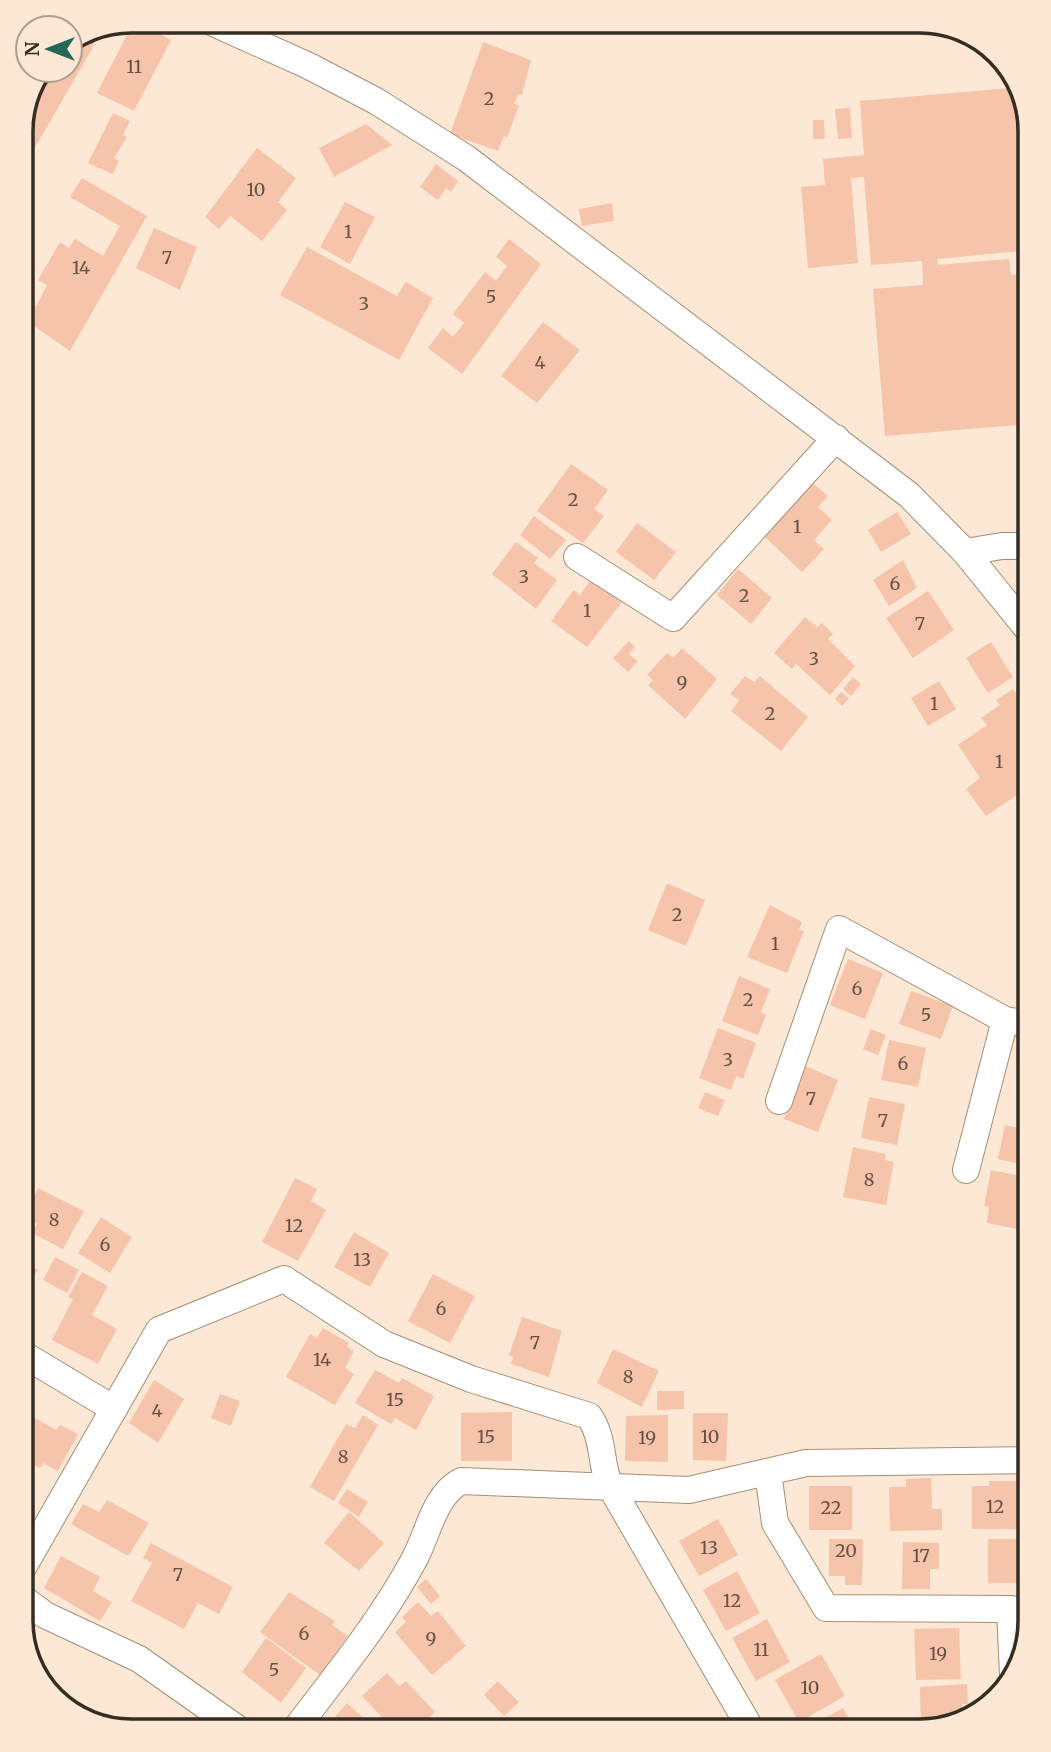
<svg xmlns="http://www.w3.org/2000/svg" width="1051" height="1752" font-family="Merriweather,serif">
	<style>
		.building { fill: #f5c4aa }
		.lines { fill: none; stroke-linecap: round; stroke-linejoin: round }
		.street-casing { stroke: #a48e76; stroke-width: 28 }
		.street { stroke: #fff; stroke-width: 26 }
		.labels { text-anchor: middle; stroke-width: 5; stroke-linejoin: round; paint-order: stroke }
		.number-label { font-size: 18px; fill: #655244 }
		.rim { fill: none; stroke: #352c22; stroke-width: 3.5 }
	</style>
	<rect width="100%" height="100%" fill="#fce8d4"/>
	<!-- building -->
	<g class="building">
		<polygon points="134,21 171,40 134,111 97,93"/>
		<polygon points="413,21 441,21 438,31"/>
		<polygon points="97,35 92,49 30,156 21,151 21,125 46,70 70,70 70,46"/>
		<polygon points="483,42 531,60 522,95 518,94 514,104 519,106 507,138 504,136 498,151 450,134"/>
		<polygon points="1020,87 1030,132 1030,250 937,259 938,265 1009,259 1011,275 1030,273 1030,424 885,436 873,289 923,285 922,261 871,265 864,177 851,178 858,263 808,268 801,187 825,185 823,159 864,155 860,101"/>
		<polygon points="850,108 852,138 838,139 835,109"/>
		<polygon points="113,113 130,121 123,135 127,137 114,158 119,161 113,174 88,163"/>
		<polygon points="813,120 824,120 825,139 813,139"/>
		<polygon points="366,124 392,145 334,177 319,148"/>
		<polygon points="257,148 296,178 278,202 287,210 262,241 230,216 219,229 205,217"/>
		<polygon points="436,164 458,181 451,192 446,188 438,200 420,187"/>
		<polygon points="82,178 147,216 70,351 34,326 21,336 21,285 36,307 47,285 38,280 60,242 69,248 75,239 103,256 120,226 70,197"/>
		<polygon points="345,202 375,217 350,264 320,247"/>
		<polygon points="612,203 614,221 582,226 579,209"/>
		<polygon points="154,228 197,247 180,290 136,268"/>
		<polygon points="509,239 541,264 462,374 428,348 443,328 453,337 464,323 453,314 485,272 496,281 507,266 496,257"/>
		<polygon points="307,247 397,296 406,282 433,298 399,360 280,295"/>
		<polygon points="543,322 580,350 537,403 501,376"/>
		<polygon points="571,464 608,490 594,509 604,516 583,543 537,511"/>
		<polygon points="810,481 828,496 818,507 832,520 814,540 824,549 802,572 762,534"/>
		<polygon points="897,512 911,534 881,552 868,530"/>
		<polygon points="534,516 566,540 550,559 520,535"/>
		<polygon points="637,523 676,552 654,580 616,552"/>
		<polygon points="516,542 538,558 534,563 557,580 536,609 492,574"/>
		<polygon points="903,560 917,588 889,606 873,580"/>
		<polygon points="738,569 772,598 751,624 717,595"/>
		<polygon points="591,579 622,602 587,647 551,621 574,590 580,595"/>
		<polygon points="928,591 954,630 913,658 886,618"/>
		<polygon points="805,617 817,627 822,623 833,634 828,639 855,666 830,695 796,664 792,669 774,653"/>
		<polygon points="629,641 635,647 629,654 638,661 628,672 613,658"/>
		<polygon points="991,642 1013,677 988,693 966,658"/>
		<polygon points="682,648 717,679 685,719 648,685 653,680 647,675 667,653 673,658"/>
		<polygon points="745,676 754,682 760,676 808,717 781,751 731,711 739,700 730,694"/>
		<polygon points="853,677 861,684 851,696 843,689"/>
		<polygon points="939,681 956,709 928,726 911,698"/>
		<polygon points="1013,689 1030,714 1030,721 1022,727 1030,738 1030,786 986,816 966,789 980,778 958,745 987,725 981,718 1000,705 996,700"/>
		<polygon points="841,692 849,698 842,706 835,699"/>
		<polygon points="667,883 705,900 686,946 648,930"/>
		<polygon points="770,905 802,922 799,930 804,931 787,973 747,957"/>
		<polygon points="848,959 883,973 865,1019 830,1005"/>
		<polygon points="739,976 770,989 761,1012 766,1015 758,1035 722,1021"/>
		<polygon points="911,991 953,1006 941,1039 899,1024"/>
		<polygon points="718,1028 756,1043 743,1079 736,1076 731,1090 699,1078"/>
		<polygon points="871,1029 886,1035 878,1055 863,1049"/>
		<polygon points="889,1040 926,1048 918,1087 881,1080"/>
		<polygon points="1028,1051 1030,1051 1030,1094 1019,1092"/>
		<polygon points="805,1066 838,1080 818,1132 784,1119"/>
		<polygon points="705,1092 725,1100 718,1116 698,1108"/>
		<polygon points="869,1097 905,1104 897,1145 861,1138"/>
		<polygon points="1005,1125 1030,1131 1030,1166 998,1159"/>
		<polygon points="853,1147 886,1154 885,1160 894,1162 886,1205 843,1197"/>
		<polygon points="991,1170 1030,1178 1029,1231 987,1223 989,1207 984,1206"/>
		<polygon points="295,1178 317,1189 311,1201 326,1210 298,1261 262,1242"/>
		<polygon points="38,1188 84,1211 63,1249 32,1233 37,1224 21,1216 21,1204 25,1196 33,1199"/>
		<polygon points="101,1217 132,1237 110,1273 78,1253"/>
		<polygon points="354,1232 389,1253 370,1287 334,1267"/>
		<polygon points="55,1257 79,1270 67,1293 43,1280"/>
		<polygon points="21,1259 38,1270 21,1295"/>
		<polygon points="82,1272 108,1286 92,1315 117,1329 98,1364 52,1340 73,1299 68,1297"/>
		<polygon points="433,1274 475,1296 450,1343 408,1321"/>
		<polygon points="522,1317 562,1331 549,1377 511,1364 513,1357 509,1355"/>
		<polygon points="323,1328 349,1343 347,1347 354,1351 345,1368 354,1374 335,1405 286,1377 310,1334 317,1338"/>
		<polygon points="613,1349 659,1371 642,1407 597,1383"/>
		<polygon points="375,1370 399,1383 402,1378 434,1396 416,1430 395,1418 391,1424 355,1403"/>
		<polygon points="154,1380 184,1399 158,1443 129,1423"/>
		<polygon points="657,1391 684,1391 684,1409 657,1410"/>
		<polygon points="220,1394 240,1401 231,1426 211,1418"/>
		<polygon points="512,1412 512,1461 461,1461 461,1413"/>
		<polygon points="693,1413 728,1413 726,1461 693,1460"/>
		<polygon points="363,1415 378,1425 334,1501 310,1487 346,1424 355,1428"/>
		<polygon points="668,1415 668,1462 625,1461 626,1416"/>
		<polygon points="35,1418 56,1430 60,1425 78,1434 58,1471 43,1463 40,1468 21,1458 21,1442"/>
		<polygon points="931,1478 932,1509 942,1509 942,1530 890,1531 889,1487 906,1487 906,1479"/>
		<polygon points="989,1481 1019,1481 1019,1529 972,1529 972,1486 989,1486"/>
		<rect x="809" y="1486" width="43" height="44"/>
		<polygon points="347,1489 368,1502 359,1517 338,1503"/>
		<polygon points="107,1500 149,1523 128,1556 71,1524 83,1504 99,1512"/>
		<polygon points="349,1512 384,1543 359,1571 324,1543"/>
		<polygon points="718,1519 738,1555 699,1576 679,1541"/>
		<polygon points="829,1539 863,1539 862,1585 845,1585 845,1576 829,1576"/>
		<rect x="988" y="1539" width="40" height="44"/>
		<polygon points="903,1542 939,1543 939,1569 930,1569 930,1589 902,1589"/>
		<polygon points="151,1543 233,1587 219,1614 198,1603 184,1629 131,1601 152,1563 143,1558"/>
		<polygon points="61,1556 100,1577 93,1591 112,1602 100,1621 44,1588"/>
		<polygon points="737,1571 760,1613 726,1631 703,1590"/>
		<polygon points="426,1579 440,1596 431,1604 417,1587"/>
		<polygon points="289,1592 335,1621 332,1625 348,1636 320,1675 260,1632"/>
		<polygon points="418,1602 431,1616 438,1611 466,1646 432,1675 395,1632 406,1622 402,1617"/>
		<polygon points="767,1619 790,1662 756,1681 732,1638"/>
		<polygon points="959,1628 961,1679 916,1680 914,1629"/>
		<polygon points="266,1638 306,1668 281,1703 242,1672"/>
		<polygon points="821,1654 845,1696 799,1722 775,1680"/>
		<polygon points="387,1673 399,1686 406,1681 435,1712 416,1731 395,1731 362,1696"/>
		<polygon points="498,1681 519,1702 504,1716 484,1695"/>
		<polygon points="967,1684 968,1704 962,1704 963,1721 921,1730 920,1687"/>
		<polygon points="347,1703 371,1725 366,1731 323,1731"/>
		<polygon points="843,1708 856,1731 802,1731"/>
		<polygon points="568,1722 575,1731 557,1731"/>
	</g>
	<g class="lines">
		<!-- street casing -->
		<g class="street-casing">
			<g id="street">
				<polyline points="209,21 309,66 376,101 466,158 909,495 965,552 1030,632"/>
				<polyline points="965,552 1002,546 1030,546"/>
				<polyline points="577,557 673,618 836,438"/>
				<polyline points="779,1101 839,929 1005,1020 1030,1024"/>
				<polyline points="966,1170 1005,1020"/>
				<polyline points="21,1353 114,1409"/>
				<polyline points="768,1473 775,1523 826,1608 1010,1609 1030,1612"/>
				<path d="M21 1571 159 1330 284 1279 384 1344 471 1379 589 1416C604 1437 600 1461 609 1484L752 1731"/>
				<polyline points="21,1597 45,1615 139,1659 241,1731"/>
				<polyline points="1010,1609 1013,1676"/>
				<path d="M294 1731C337 1674 382 1620 415 1558 429 1531 434 1496 461 1481L689 1490 806 1463 1030 1460"/>
			</g>
		</g>
		<!-- street -->
		<use href="#street" class="street"/>
	</g>
	<g class="labels">
		<!-- number labels -->
		<g class="number-label">
			<text x="134" y="73">11</text>
			<text x="489" y="105">2</text>
			<text x="256" y="196">10</text>
			<text x="348" y="238">1</text>
			<text x="167" y="264">7</text>
			<text x="81" y="274">14</text>
			<text x="491" y="303">5</text>
			<text x="364" y="310">3</text>
			<text x="540" y="369">4</text>
			<text x="573" y="506">2</text>
			<text x="797" y="533">1</text>
			<text x="524" y="583">3</text>
			<text x="895" y="590">6</text>
			<text x="744" y="602">2</text>
			<text x="587" y="617">1</text>
			<text x="920" y="630">7</text>
			<text x="814" y="665">3</text>
			<text x="682" y="689">9</text>
			<text x="934" y="710">1</text>
			<text x="770" y="720">2</text>
			<text x="999" y="768">1</text>
			<text x="677" y="921">2</text>
			<text x="775" y="950">1</text>
			<text x="857" y="995">6</text>
			<text x="748" y="1006">2</text>
			<text x="926" y="1021">5</text>
			<text x="728" y="1066">3</text>
			<text x="903" y="1070">6</text>
			<text x="811" y="1105">7</text>
			<text x="883" y="1127">7</text>
			<text x="869" y="1186">8</text>
			<text x="54" y="1226">8</text>
			<text x="294" y="1232">12</text>
			<text x="105" y="1251">6</text>
			<text x="362" y="1266">13</text>
			<text x="441" y="1315">6</text>
			<text x="535" y="1349">7</text>
			<text x="322" y="1366">14</text>
			<text x="628" y="1383">8</text>
			<text x="395" y="1406">15</text>
			<text x="157" y="1417">4</text>
			<text x="486" y="1443">15</text>
			<text x="710" y="1443">10</text>
			<text x="647" y="1444">19</text>
			<text x="343" y="1463">8</text>
			<text x="995" y="1513">12</text>
			<text x="831" y="1514">22</text>
			<text x="709" y="1554">13</text>
			<text x="846" y="1557">20</text>
			<text x="921" y="1562">17</text>
			<text x="178" y="1581">7</text>
			<text x="732" y="1607">12</text>
			<text x="304" y="1640">6</text>
			<text x="431" y="1645">9</text>
			<text x="761" y="1656">11</text>
			<text x="938" y="1660">19</text>
			<text x="274" y="1676">5</text>
			<text x="810" y="1694">10</text>
		</g>
	</g>
	<!-- crop -->
	<path d="M0 0H1051V1752H0ZM131 33H920A98 98 0 0 1 1018 131V1621A98 98 0 0 1 920 1719H131A98 98 0 0 1 33 1621V131A98 98 0 0 1 131 33Z" fill="#fce8d4" fill-rule="evenodd"/>
	<path class="rim" d="M131 33H920A98 98 0 0 1 1018 131V1621A98 98 0 0 1 920 1719H131A98 98 0 0 1 33 1621V131A98 98 0 0 1 131 33Z"/>
	<!-- north arrow -->
	<g transform="translate(49 49) rotate(270)"><circle r="33" fill="#fce8d4" stroke="#ac9d8d" stroke-width="2"/>
	<path d="M0-5L12 26L0 18L-12 26Z" fill="#276756"/>
	<text y="-10" font-size="19" font-weight="bold" text-anchor="middle" fill="#352c22">N</text>
	</g>
</svg>
